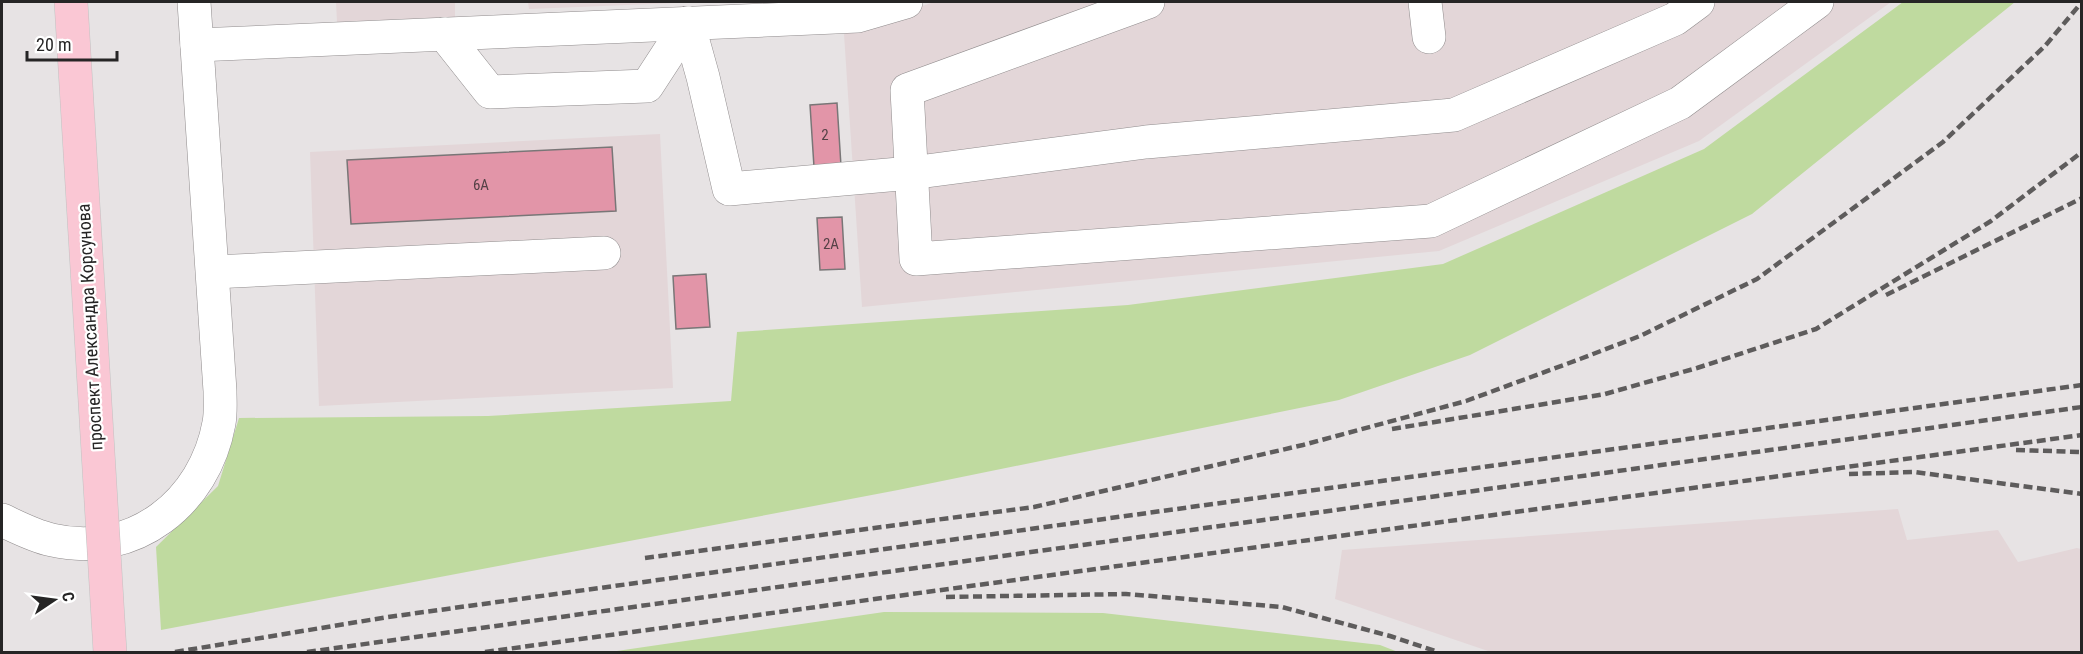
<svg xmlns="http://www.w3.org/2000/svg" width="2083" height="654" font-family="'Roboto Condensed',sans-serif">
	<style>
		.built { fill: #e3d6d8 }
		.green { fill: #bfda9f }
		.building { fill: #e295a8; stroke: #797677; stroke-width: 1.5 }
		.lines { fill: none; stroke-linecap: round; stroke-linejoin: round }
		.minor-casing { stroke: #908c8d; stroke-width: 34 }
		.minor { stroke: #fff; stroke-width: 33 }
		.rail { stroke: #5e5c5c; stroke-width: 4.5; stroke-dasharray: 9 4.5; stroke-linecap: butt }
		.major-bridge-casing { stroke: #c2c2c2; stroke-width: 34; stroke-linecap: butt }
		.major-bridge { stroke: #fac7d4; stroke-width: 33 }
		.labels { text-anchor: middle; stroke-width: 4.5; stroke-linejoin: round; paint-order: stroke }
		.number-label { font-size: 15px; fill: #554146 }
		.street-label { font-size: 18px; fill: #262525; stroke: #fff }
	</style>
	<rect width="100%" height="100%" fill="#e7e3e4"/>
	<!-- built -->
	<g class="built">
		<polygon points="336,2 455,2 455,17 337,22"/>
		<polygon points="528,2 700,2 529,9"/>
		<polygon points="934,2 1891,2 1699,141 1439,251 862,307 844,34"/>
		<polygon points="660,134 673,388 319,406 310,152"/>
		<polygon points="1898,509 1907,540 1998,530 2018,562 2077,548 2081,549 2081,652 1491,652 1335,599 1342,550"/>
	</g>
	<!-- green -->
	<g class="green">
		<polygon points="1903,2 2015,2 1752,214 1470,355 1339,400 898,490 161,630 156,547 218,486 239,418 488,416 731,401 737,332 1128,305 1443,264 1704,149"/>
		<polygon points="884,612 1103,613 1380,645 1398,652 610,652"/>
	</g>
	<!-- building -->
	<g class="building">
		<polygon points="837,103 841,166 814,167 810,105"/>
		<polygon points="612,147 616,211 351,224 347,160"/>
		<polygon points="842,217 845,269 820,270 817,218"/>
		<polygon points="706,274 710,327 676,329 673,276"/>
	</g>
	<g class="lines">
		<!-- minor casing -->
		<g class="minor-casing">
			<g id="minor">
				<polyline points="1148,2 907,90 916,259 1431,221 1680,103 1817,2"/>
				<polyline points="1425,2 1429,37"/>
				<polyline points="688,23 703,77 729,189 911,173 1146,142 1454,115 1675,19 1698,2"/>
				<polyline points="444,34 490,92 647,86 688,23"/>
				<polyline points="197,45 858,16 906,2"/>
				<polyline points="213,272 604,253"/>
				<path d="M2 520C19 528 34 536 52 540 134 559 205 502 219 423 221 413 220 401 220 391L194 2"/>
			</g>
		</g>
		<!-- minor -->
		<use href="#minor" class="minor"/>
		<!-- rail -->
		<g class="rail">
			<polyline points="1886,295 2082,198"/>
			<polyline points="1392,429 1605,394 1697,368 1816,329 1991,221 2082,152"/>
			<polyline points="2016,450 2082,452"/>
			<polyline points="1849,474 1914,472 2082,494"/>
			<polyline points="645,558 1034,507 1303,445 1466,401 1580,359 1640,336 1757,279 1943,142 2045,46 2082,2"/>
			<polyline points="946,597 1126,594 1282,607 1390,636 1438,652"/>
			<polyline points="175,652 388,617 2082,385"/>
			<polyline points="307,652 2082,407"/>
			<polyline points="485,652 2082,435"/>
		</g>
		<!-- major-bridge casing -->
		<g class="major-bridge-casing">
			<polyline id="major-bridge" points="71,2 110,652"/>
		</g>
		<!-- major-bridge -->
		<use href="#major-bridge" class="major-bridge"/>
	</g>
	<g class="labels">
		<!-- number labels -->
		<g class="number-label">
			<text x="825" y="140">2</text>
			<text x="481" y="190">6А</text>
			<text x="831" y="249">2А</text>
		</g>
		<!-- street labels -->
		<g class="street-label">
			<text transform="translate(90 327) rotate(-93)" y="6">проспект Александра Корсунова</text>
		</g>
	</g>
	<!-- border -->
	<rect width="2083" height="654" fill="none" stroke="#262525" stroke-width="6"/>
	<!-- north arrow -->
	<g transform="translate(54 600) rotate(77)" stroke="#ffffff" stroke-width="4.5" paint-order="stroke">
	<path d="M0-4.5L10 22L0 15L-10 22Z" fill="#262525"/>
	<text y="-9" font-size="16" font-weight="bold" text-anchor="middle" fill="#262525">С</text>
	</g>
	<!-- scale -->
	<path d="M27 51v9h90v-9" fill="none" stroke="#262525" stroke-width="3"/>
	<text x="36" y="51" font-size="18" fill="#262525" stroke="#ffffff" stroke-width="4.5" paint-order="stroke">20 m</text>
</svg>
